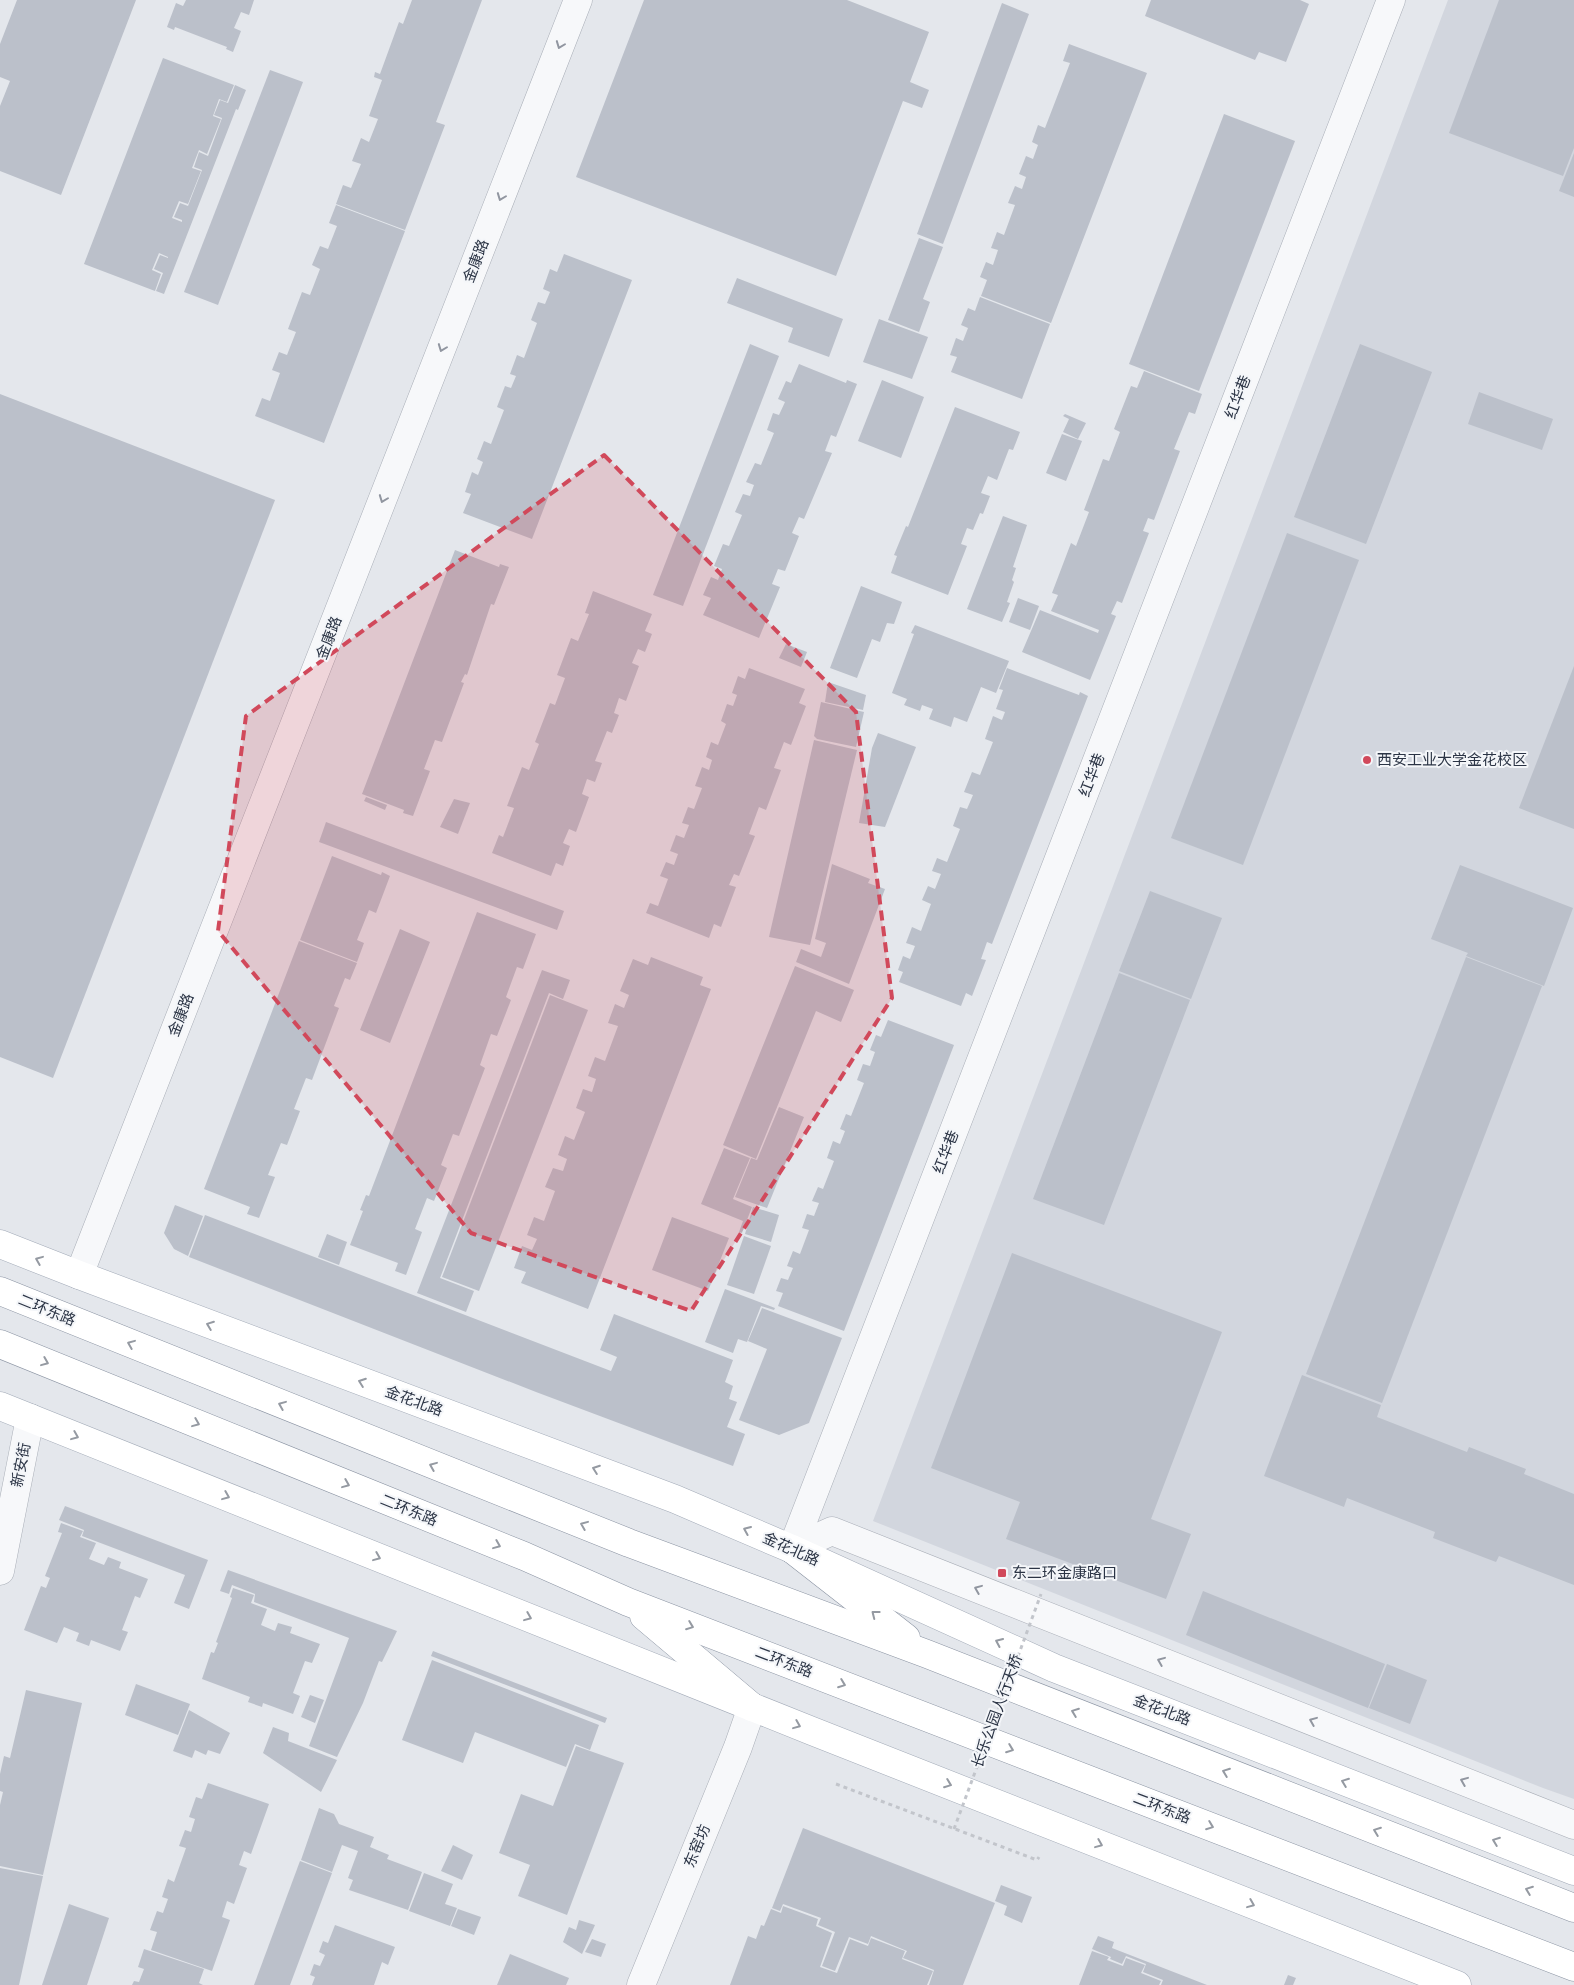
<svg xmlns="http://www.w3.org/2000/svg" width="1574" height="1985" font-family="Cabin,'Noto Sans SC',sans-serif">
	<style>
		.built { fill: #d2d6de }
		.building { fill: #bbc0ca }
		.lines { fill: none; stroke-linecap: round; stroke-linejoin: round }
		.minor-casing { stroke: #a9aeb7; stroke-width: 29 }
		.major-casing { stroke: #a3abb8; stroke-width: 29 }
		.highway-casing { stroke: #8b94a3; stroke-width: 29 }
		.path { stroke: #c2c5cb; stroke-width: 3; stroke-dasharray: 4 4; stroke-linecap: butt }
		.minor { stroke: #f7f8fa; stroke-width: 28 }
		.major { stroke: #fff; stroke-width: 28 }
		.highway { stroke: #fff; stroke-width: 28 }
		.path-bridge { stroke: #c2c5cb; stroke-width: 3; stroke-dasharray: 4 4; stroke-linecap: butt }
		.oneway { stroke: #9196a0 }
		.oneway2 { stroke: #959aa2 }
		.marked { fill: #d1495b; fill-opacity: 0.2; stroke: #d1495b; stroke-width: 4; stroke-dasharray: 10 6; stroke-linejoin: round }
		.poi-dot { fill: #d1495b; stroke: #f4f6f9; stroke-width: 2 }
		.labels { text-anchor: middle; stroke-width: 4; stroke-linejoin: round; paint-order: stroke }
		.street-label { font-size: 15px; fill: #2b3445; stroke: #f4f6f9 }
		.poi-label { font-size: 15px; fill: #2b3445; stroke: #f4f6f9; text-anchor: start }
	</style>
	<rect width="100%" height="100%" fill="#e4e7ec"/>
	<!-- built -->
	<polygon class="built" points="1448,0 1574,0 1574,1799 1543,1788 873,1521"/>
	<!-- building -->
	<g class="building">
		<polygon points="17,0 136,0 61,195 0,171 0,106 10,81 0,77 0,44"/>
		<polygon points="186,0 254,0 249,15 241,12 234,28 241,31 233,52 226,49 227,47 175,27 174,30 167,27 176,3 183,6"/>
		<polygon points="412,0 482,0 436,122 445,125 405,230 336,204 343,185 351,188 361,164 352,161 361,138 369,142 378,119 369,116 382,80 374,77 375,72 380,74 399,22 403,24"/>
		<polygon points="644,0 847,0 929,32 910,82 929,90 922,108 903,101 836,276 576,177"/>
		<polygon points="1151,0 1300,0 1309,4 1286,62 1259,52 1255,60 1145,16"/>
		<polygon points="1499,0 1574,0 1574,148 1563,176 1449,133"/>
		<polygon points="1002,3 1029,14 943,244 917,234"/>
		<polygon points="1069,44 1147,73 1051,323 981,296 987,280 980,277 986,262 993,265 998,250 991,248 997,232 1004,235 1015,205 1008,203 1015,186 1022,189 1026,177 1019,174 1026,156 1033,159 1038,145 1032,142 1038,125 1045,128 1070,63 1063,61"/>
		<polygon points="163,58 234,85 227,102 219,99 213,116 221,119 207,154 199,150 192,168 201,171 188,204 179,201 172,218 182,222 182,220 174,217 180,203 188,206 202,170 194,167 199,152 208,156 222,118 214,115 220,100 228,103 235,85 246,90 238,110 236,109 164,294 156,291 163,273 154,269 160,255 168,258 168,257 159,253 152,270 161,274 155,291 84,264"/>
		<polygon points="270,70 303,82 218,305 184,292"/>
		<polygon points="1224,114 1295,141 1199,391 1129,364"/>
		<polygon points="1574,153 1574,197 1559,191"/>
		<polygon points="336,205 405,231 324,443 255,416 262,398 270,401 280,373 272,370 279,352 287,355 296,332 288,329 302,292 310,295 320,269 312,265 320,246 328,249 337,226 329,223"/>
		<polygon points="919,238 943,247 923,299 930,302 919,332 888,320"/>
		<polygon points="564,254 632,280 532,539 463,513 471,494 465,492 472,472 478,475 483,462 477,459 484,441 491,444 504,410 497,407 505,386 511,388 516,376 510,374 517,355 524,358 537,323 531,320 538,302 545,304 550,292 543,289 550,269 557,272"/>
		<polygon points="737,278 843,319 829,357 788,342 793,328 727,303"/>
		<polygon points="980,297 1050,324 1022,399 951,372 957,357 950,355 956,338 963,341 968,328 961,325 968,308 975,311"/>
		<polygon points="879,319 928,337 912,379 863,362"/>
		<polygon points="750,344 779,356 683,606 653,595"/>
		<polygon points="1360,344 1432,372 1366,544 1294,517"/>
		<polygon points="799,364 846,383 847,380 857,384 836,437 831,435 825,451 832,453 804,519 799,517 792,533 799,536 785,571 778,569 772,584 780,587 759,638 703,615 711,598 703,595 711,577 718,580 722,569 714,566 723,544 729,546 742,515 735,512 743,494 750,496 754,485 746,482 755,463 761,465 774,433 767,430 773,413 779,415 785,402 778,399 786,381 791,383"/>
		<polygon points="1144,371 1202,394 1195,414 1189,412 1174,449 1180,451 1154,520 1148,518 1143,531 1149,533 1122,603 1117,601 1111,614 1116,616 1090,680 1022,652 1040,610 1098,633 1099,630 1051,611 1058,595 1052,593 1071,543 1076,546 1089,512 1084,510 1103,459 1109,461 1120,432 1114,429 1131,386 1137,388"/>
		<polygon points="882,380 924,397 901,458 858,441"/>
		<polygon points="1479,392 1553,419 1542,450 1468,424"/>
		<polygon points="0,394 275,500 53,1078 0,1057"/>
		<polygon points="955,407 1020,432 1013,450 1009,449 997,480 988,476 981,493 990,496 983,514 980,513 973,530 967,528 961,544 967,546 948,595 891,573 897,556 894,555 906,526 908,527"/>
		<polygon points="1065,414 1086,423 1078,439 1063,432 1069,419 1063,416"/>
		<polygon points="1062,434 1082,441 1066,481 1046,473"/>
		<polygon points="1003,516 1027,525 1013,567 1016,568 1012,580 1014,582 1007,602 1010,603 1002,622 967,609"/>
		<polygon points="1287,533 1359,560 1243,865 1171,838"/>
		<polygon points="455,550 499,567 500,564 509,567 494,605 491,604 467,675 465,674 461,682 464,683 442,742 435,740 424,769 430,771 413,816 403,813 404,810 362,794"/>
		<polygon points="861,586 902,602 894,624 887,623 880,642 872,639 857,678 830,668"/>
		<polygon points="593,591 652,614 645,631 652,634 645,652 638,649 632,663 639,666 626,701 619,698 614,713 619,715 612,733 607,731 595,761 602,763 595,782 587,779 582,794 589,797 576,832 569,829 563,843 570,846 563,866 556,863 551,876 492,853 499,835 503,837 514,808 507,806 522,767 529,770 539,744 535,742 550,703 555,705 565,678 557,675 571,638 578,641 589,614 585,613"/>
		<polygon points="1018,598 1039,606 1030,630 1009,622"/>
		<polygon points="915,625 1009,661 996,693 981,687 967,722 954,717 951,727 929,719 933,709 922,705 920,711 904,705 907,699 892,693 914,634 911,633"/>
		<polygon points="786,644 807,652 801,667 779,658"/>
		<polygon points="1574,666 1574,829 1519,808"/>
		<polygon points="749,668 805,689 799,703 806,706 791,745 784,742 774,768 781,770 766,810 759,807 749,834 755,836 739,876 734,874 729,885 736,887 721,927 714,924 709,938 646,913 650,903 658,906 668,879 660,876 666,862 674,865 678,854 670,851 676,835 684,838 689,825 682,823 688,807 694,809 702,788 695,786 702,767 709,770 712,760 706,757 711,742 718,745 726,724 721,721 727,704 733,706 737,695 732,693 738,676 745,679"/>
		<polygon points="1007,668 1079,695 1080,692 1088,696 992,944 987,942 981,959 986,960 972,996 966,993 961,1006 899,982 903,972 898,970 903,956 910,959 915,946 906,943 912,927 921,931 931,904 922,900 928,886 935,889 941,874 932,871 937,858 947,862 960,829 953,826 960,807 967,809 973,795 964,792 972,772 980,775 993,742 985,739 993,716 1002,720 1005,712 996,709 1003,690 999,689"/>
		<polygon points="828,682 866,695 863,710 825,702"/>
		<polygon points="821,702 864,712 856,747 817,739 814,736"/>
		<polygon points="878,733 916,747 885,827 859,823 872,748"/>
		<polygon points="814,740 857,750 810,945 769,937"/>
		<polygon points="366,797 387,805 385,810 364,801"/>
		<polygon points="454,799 470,803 458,834 440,827"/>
		<polygon points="326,822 564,911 557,930 319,842"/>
		<polygon points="332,856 381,875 382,872 390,876 376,913 369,910 357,940 364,943 357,962 300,940"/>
		<polygon points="832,864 870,879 868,883 885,889 849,984 796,962 801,949 821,957 826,943 815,939"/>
		<polygon points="1460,865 1573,908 1544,986 1466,956 1468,953 1431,939"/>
		<polygon points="1150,891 1222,918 1191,999 1119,971"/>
		<polygon points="477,912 536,934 523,969 517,967 506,997 511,1000 497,1036 491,1034 480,1065 485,1068 459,1136 453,1134 441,1165 447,1168 434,1201 427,1198 415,1229 422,1232 406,1275 395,1271 398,1263 350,1245 363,1211 360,1210 366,1195 369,1196"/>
		<polygon points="400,929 430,942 390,1043 360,1030"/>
		<polygon points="299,941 357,963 350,980 345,978 334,1006 339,1008 312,1080 306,1078 294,1109 300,1111 287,1145 281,1143 268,1175 275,1177 259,1218 247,1214 250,1207 204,1189"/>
		<polygon points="651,957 703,977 700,985 711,989 588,1309 521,1283 526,1272 514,1268 522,1246 532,1250 537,1239 527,1235 534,1217 544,1221 555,1191 545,1187 553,1168 563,1171 567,1159 558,1155 565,1136 574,1140 585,1112 576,1108 583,1089 592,1092 596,1079 588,1076 595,1057 605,1061 618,1026 608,1023 615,1004 624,1008 629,995 620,991 633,959 648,965"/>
		<polygon points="1466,957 1542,986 1382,1403 1306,1374"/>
		<polygon points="795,966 854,990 841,1022 816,1011 756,1159 723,1145"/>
		<polygon points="542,970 570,980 563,999 549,993 440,1278 474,1291 466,1312 417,1293"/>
		<polygon points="1119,973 1190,1000 1104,1225 1033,1199"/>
		<polygon points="550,995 588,1010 479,1291 442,1277"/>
		<polygon points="888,1020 954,1045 844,1331 778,1306 783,1293 776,1291 781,1278 788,1280 793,1268 787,1266 793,1251 800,1254 809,1230 802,1228 807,1214 814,1216 819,1203 812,1201 818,1187 823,1189 834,1161 827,1158 833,1141 840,1144 845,1131 840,1129 846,1114 851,1116 864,1083 857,1080 863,1064 870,1066 875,1052 870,1050 876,1035 881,1037"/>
		<polygon points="779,1107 804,1117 767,1208 735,1197 751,1158 757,1160"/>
		<polygon points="724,1148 750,1158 733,1199 752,1207 742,1233 739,1232 743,1221 701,1204"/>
		<polygon points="175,1205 203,1216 188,1256 174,1249 164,1233"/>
		<polygon points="753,1207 779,1215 771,1242 745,1234"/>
		<polygon points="205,1215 611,1371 617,1357 600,1350 614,1314 733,1360 725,1382 733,1386 729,1399 737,1402 727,1427 745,1434 733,1466 536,1392 189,1257"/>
		<polygon points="672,1217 729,1238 708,1291 652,1270"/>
		<polygon points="327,1234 347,1242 339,1265 318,1257"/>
		<polygon points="744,1236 771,1246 754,1294 727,1285"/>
		<polygon points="1012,1253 1222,1332 1151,1519 1191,1534 1166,1599 1006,1539 1020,1502 931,1468"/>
		<polygon points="725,1289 775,1308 774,1310 761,1306 747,1342 738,1339 733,1353 705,1342"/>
		<polygon points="762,1308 842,1338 809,1423 779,1435 739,1420 767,1349 748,1341"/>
		<polygon points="1302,1375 1381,1405 1377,1417 1467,1452 1469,1447 1526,1469 1524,1474 1574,1494 1574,1585 1499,1556 1496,1562 1433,1538 1435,1532 1347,1498 1344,1507 1264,1476"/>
		<polygon points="65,1506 208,1560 189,1609 174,1603 185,1575 82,1536 84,1530 59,1520"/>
		<polygon points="61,1523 83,1531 80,1537 96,1543 89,1559 104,1565 108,1557 121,1562 119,1568 148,1579 140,1598 135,1596 122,1630 128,1632 120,1651 91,1640 89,1646 76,1641 79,1633 64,1627 57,1643 24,1630 41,1586 46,1588 50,1578 45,1576 62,1533 58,1532"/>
		<polygon points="228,1570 397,1631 382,1662 379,1661 363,1703 337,1757 309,1746 349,1638 254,1602 255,1594 232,1585 229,1594 220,1591"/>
		<polygon points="233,1588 254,1595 251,1603 267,1609 261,1625 275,1631 278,1623 292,1627 290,1633 320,1644 312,1663 305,1661 293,1693 300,1696 293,1714 263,1703 262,1707 248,1702 250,1697 202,1679 211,1652 214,1653 218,1643 216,1642 232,1598 230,1597"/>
		<polygon points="1203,1591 1385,1664 1368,1708 1186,1635"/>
		<polygon points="433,1651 607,1718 605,1723 431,1656"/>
		<polygon points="432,1660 599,1725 590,1750 575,1744 566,1767 475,1732 463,1763 402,1740"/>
		<polygon points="1387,1664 1427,1680 1410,1724 1369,1708"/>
		<polygon points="136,1684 190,1704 178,1735 125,1715"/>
		<polygon points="26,1690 82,1703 43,1875 0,1866 0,1805 3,1792 0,1791 0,1774 4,1756 10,1758"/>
		<polygon points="310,1695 324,1700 315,1723 301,1717"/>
		<polygon points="189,1710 230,1733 220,1754 208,1750 206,1755 195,1750 192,1758 173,1751"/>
		<polygon points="273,1727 289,1733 288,1741 337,1760 321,1792 263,1753"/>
		<polygon points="576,1746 624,1763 567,1915 518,1896 530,1865 499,1853 521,1794 553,1806"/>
		<polygon points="208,1783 269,1804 251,1854 244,1851 239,1865 247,1868 234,1904 227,1901 222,1917 230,1920 212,1971 151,1950 157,1932 150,1930 157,1911 163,1913 168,1899 162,1897 168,1879 174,1882 186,1848 179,1846 185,1830 191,1832 195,1819 189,1817 196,1797 202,1799"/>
		<polygon points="319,1808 334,1814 339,1824 374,1837 370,1847 389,1855 387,1859 422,1872 408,1910 349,1890 353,1880 348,1878 358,1851 342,1845 332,1872 301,1860"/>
		<polygon points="803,1828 995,1903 963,1985 929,1985 934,1970 903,1958 907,1951 871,1936 868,1944 849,1937 835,1971 822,1966 835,1932 818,1925 821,1918 783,1904 780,1911 772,1908"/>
		<polygon points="453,1845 473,1855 462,1880 441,1871"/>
		<polygon points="300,1861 332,1873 290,1985 254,1985"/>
		<polygon points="0,1868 43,1876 19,1985 0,1985"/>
		<polygon points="424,1873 453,1884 445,1904 457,1908 450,1926 409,1911"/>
		<polygon points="1001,1885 1032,1897 1022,1923 1004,1915 1007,1906 995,1901"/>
		<polygon points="69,1904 109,1918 87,1985 42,1985"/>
		<polygon points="783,1906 818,1919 816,1926 832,1933 820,1967 837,1973 850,1939 868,1946 871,1938 905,1951 902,1959 933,1971 927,1985 730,1985 748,1936 756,1939 761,1925 764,1926 771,1909 781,1913"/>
		<polygon points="458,1909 481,1917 474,1935 451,1926"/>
		<polygon points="579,1920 595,1925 582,1954 563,1942 569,1927 576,1930"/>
		<polygon points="335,1925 395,1947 388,1965 382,1962 374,1985 312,1985 315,1977 310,1975 314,1964 320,1966 325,1955 319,1952 323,1941 328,1943"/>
		<polygon points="1098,1936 1114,1942 1112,1948 1207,1985 1161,1985 1163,1980 1143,1972 1146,1964 1126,1956 1122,1964 1110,1959 1111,1957 1092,1949"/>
		<polygon points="592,1939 606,1944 601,1957 585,1952"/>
		<polygon points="144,1949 204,1969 199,1983 203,1985 132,1985 134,1981 139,1982 144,1969 138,1967"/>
		<polygon points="1092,1951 1109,1957 1107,1960 1123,1966 1126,1958 1145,1965 1141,1973 1161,1981 1159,1985 1079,1985"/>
		<polygon points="510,1954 569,1978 566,1985 497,1985"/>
		<polygon points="1288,1975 1296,1978 1293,1985 1284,1985"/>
	</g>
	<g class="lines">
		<!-- minor casing -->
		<g class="minor-casing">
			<g id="minor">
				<polyline points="79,1275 578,0"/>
				<polyline points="792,1549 1391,0"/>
				<polyline points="792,1549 832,1531 1574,1825"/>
				<polyline points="0,1571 30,1418"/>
				<polyline points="641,1985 738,1747 752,1707"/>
			</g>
		</g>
		<!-- major casing -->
		<g class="major-casing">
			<g id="major">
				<polyline points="0,1244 79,1275 675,1499 792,1549 1054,1668 1574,1871"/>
				<polyline points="0,1406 812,1731 1457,1985"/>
			</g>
		</g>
		<!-- highway casing -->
		<g class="highway-casing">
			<g id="highway">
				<polyline points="0,1291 629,1543 927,1654 1574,1908"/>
				<polyline points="0,1344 524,1556 628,1602 1574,1967"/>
				<polyline points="792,1549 906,1638"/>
				<polyline points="644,1616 752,1707"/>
			</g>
		</g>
		<!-- path -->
		<polyline class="path" points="836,1784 1037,1860 1039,1857"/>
		<!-- minor -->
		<use href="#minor" class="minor"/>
		<!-- major -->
		<use href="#major" class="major"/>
		<!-- highway -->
		<use href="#highway" class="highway"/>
		<!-- path-bridge -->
		<polyline class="path-bridge" points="954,1829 1041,1594"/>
	</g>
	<!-- one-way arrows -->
	<defs><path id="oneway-chevron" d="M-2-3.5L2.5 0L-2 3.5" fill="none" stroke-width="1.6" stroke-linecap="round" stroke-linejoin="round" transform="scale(1.25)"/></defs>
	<g class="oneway">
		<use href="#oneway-chevron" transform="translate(560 45) rotate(111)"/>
		<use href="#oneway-chevron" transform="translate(501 197) rotate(111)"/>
		<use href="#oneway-chevron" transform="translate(442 348) rotate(111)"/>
		<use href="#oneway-chevron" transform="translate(383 499) rotate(111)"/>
		<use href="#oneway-chevron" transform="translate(978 1589) rotate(-158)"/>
		<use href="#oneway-chevron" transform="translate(1161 1661) rotate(-158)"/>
		<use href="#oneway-chevron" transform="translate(1313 1721) rotate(-158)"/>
		<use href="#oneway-chevron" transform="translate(1464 1781) rotate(-158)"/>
	</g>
	<g class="oneway2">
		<use href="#oneway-chevron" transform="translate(39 1260) rotate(-158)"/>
		<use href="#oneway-chevron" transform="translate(210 1325) rotate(-159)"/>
		<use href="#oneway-chevron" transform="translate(131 1344) rotate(-158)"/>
		<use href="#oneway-chevron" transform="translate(45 1362) rotate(22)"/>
		<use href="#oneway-chevron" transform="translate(362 1382) rotate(-160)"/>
		<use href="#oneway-chevron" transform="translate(282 1405) rotate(-158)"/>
		<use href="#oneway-chevron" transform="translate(196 1423) rotate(22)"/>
		<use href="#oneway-chevron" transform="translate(75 1436) rotate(22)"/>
		<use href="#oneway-chevron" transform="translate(433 1466) rotate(-158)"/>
		<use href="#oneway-chevron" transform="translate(596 1469) rotate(-160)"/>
		<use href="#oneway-chevron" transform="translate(346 1484) rotate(22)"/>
		<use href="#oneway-chevron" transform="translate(226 1496) rotate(22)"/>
		<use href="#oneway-chevron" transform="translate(584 1525) rotate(-158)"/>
		<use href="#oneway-chevron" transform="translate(747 1530) rotate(-157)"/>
		<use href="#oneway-chevron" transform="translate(497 1545) rotate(22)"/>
		<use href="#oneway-chevron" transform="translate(377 1557) rotate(22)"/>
		<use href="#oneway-chevron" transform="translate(875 1614) rotate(-142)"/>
		<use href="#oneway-chevron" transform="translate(528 1617) rotate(22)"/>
		<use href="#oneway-chevron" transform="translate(690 1626) rotate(21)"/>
		<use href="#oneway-chevron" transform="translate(999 1642) rotate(-156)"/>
		<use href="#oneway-chevron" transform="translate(842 1684) rotate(21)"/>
		<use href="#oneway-chevron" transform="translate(1075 1712) rotate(-159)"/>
		<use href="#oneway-chevron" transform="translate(797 1725) rotate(22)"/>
		<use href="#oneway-chevron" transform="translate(1010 1749) rotate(21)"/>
		<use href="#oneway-chevron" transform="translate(1226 1772) rotate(-159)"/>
		<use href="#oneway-chevron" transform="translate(1345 1782) rotate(-159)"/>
		<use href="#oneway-chevron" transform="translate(948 1784) rotate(21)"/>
		<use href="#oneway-chevron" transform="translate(1210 1826) rotate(21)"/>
		<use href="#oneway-chevron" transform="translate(1377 1831) rotate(-159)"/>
		<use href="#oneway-chevron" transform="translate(1496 1841) rotate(-159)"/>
		<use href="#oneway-chevron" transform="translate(1099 1844) rotate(22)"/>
		<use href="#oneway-chevron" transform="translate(1529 1890) rotate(-159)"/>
		<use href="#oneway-chevron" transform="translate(1251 1904) rotate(22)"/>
	</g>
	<!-- marked area -->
	<path class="marked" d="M604 455 856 712 892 998 691 1311 471 1233 218 931 246 716Z"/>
	<!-- markers -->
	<g class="poi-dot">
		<circle cx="1367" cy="760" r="5"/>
		<rect x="997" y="1568" width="10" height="10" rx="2.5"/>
	</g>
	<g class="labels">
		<!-- street labels -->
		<g class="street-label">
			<text transform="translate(476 261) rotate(-69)" y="5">金康路</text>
			<text transform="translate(1238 397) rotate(-69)" y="5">红华巷</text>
			<text transform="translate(329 638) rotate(-69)" y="5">金康路</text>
			<text transform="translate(1092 775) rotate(-69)" y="5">红华巷</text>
			<text transform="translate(181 1015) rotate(-69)" y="5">金康路</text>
			<text transform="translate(946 1152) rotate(-69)" y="5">红华巷</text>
			<text transform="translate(47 1310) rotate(22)" y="5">二环东路</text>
			<text transform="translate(414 1401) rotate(20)" y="5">金花北路</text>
			<text transform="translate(21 1465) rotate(-79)" y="5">新安街</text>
			<text transform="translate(409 1510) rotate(22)" y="5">二环东路</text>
			<text transform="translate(791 1549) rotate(24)" y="5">金花北路</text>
			<text transform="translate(784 1662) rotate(21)" y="5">二环东路</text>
			<text transform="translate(1162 1710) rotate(21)" y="5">金花北路</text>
			<text transform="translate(997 1711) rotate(-70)" y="5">长乐公园人行天桥</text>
			<text transform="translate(1162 1808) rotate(21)" y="5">二环东路</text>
			<text transform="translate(697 1846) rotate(-68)" y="5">东窑坊</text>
		</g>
		<!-- poi labels -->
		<g class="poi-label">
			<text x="1377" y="765">西安工业大学金花校区</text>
			<text x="1012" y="1578">东二环金康路口</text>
		</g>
	</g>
</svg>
